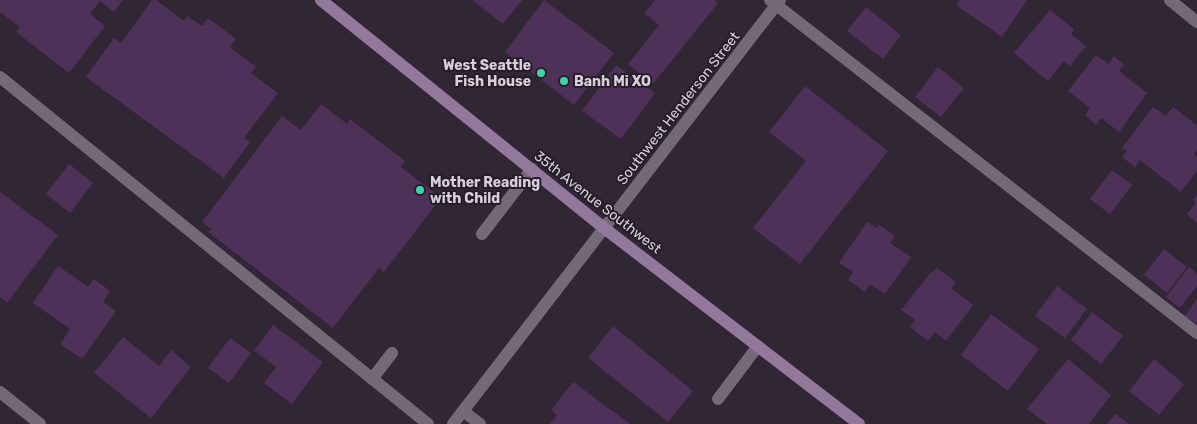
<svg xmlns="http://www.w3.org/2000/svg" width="1197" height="424" font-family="Rubik,sans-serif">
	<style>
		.building { fill: #4e3159 }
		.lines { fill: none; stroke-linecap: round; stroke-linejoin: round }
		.lane { stroke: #756979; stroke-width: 12 }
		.street { stroke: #756979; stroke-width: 12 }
		.secondary { stroke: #92789b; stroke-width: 12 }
		.poi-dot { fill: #3cd4a4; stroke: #271d2a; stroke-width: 2 }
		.labels { text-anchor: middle; stroke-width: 4; stroke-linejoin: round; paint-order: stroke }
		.poi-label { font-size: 14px; font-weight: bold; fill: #d7d0d9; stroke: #271d2a; text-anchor: start }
		.street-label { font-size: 14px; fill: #d7d0d9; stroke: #271d2a }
	</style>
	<rect width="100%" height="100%" fill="#302634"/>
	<!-- building -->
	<g class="building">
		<polygon points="0,0 123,0 114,12 100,1 90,14 105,26 69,73 16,32 20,27 0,12"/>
		<polygon points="152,0 156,0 184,21 187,16 202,26 208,18 236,39 230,47 256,67 251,73 278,93 244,138 250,142 224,178 86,77 114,38 121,43"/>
		<polygon points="472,0 522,0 503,24"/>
		<polygon points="544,0 614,53 574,105 505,52"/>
		<polygon points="655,0 714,0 718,3 653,84 628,64 659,25 644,13"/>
		<polygon points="960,0 1027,0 1002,37 956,5"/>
		<polygon points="866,7 901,35 883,59 847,31"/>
		<polygon points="1050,10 1074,29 1071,34 1086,46 1070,66 1064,61 1048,81 1014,53"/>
		<polygon points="1096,55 1109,64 1114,56 1124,65 1119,71 1147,93 1119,132 1101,118 1096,125 1085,115 1090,108 1068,91"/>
		<polygon points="616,65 655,93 621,139 582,111"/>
		<polygon points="938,67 964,88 941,117 915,97"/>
		<polygon points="805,86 888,151 800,264 753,228 806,161 769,132"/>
		<polygon points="321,104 347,124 350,119 405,161 401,167 441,198 384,272 379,268 333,328 208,232 211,229 202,222 282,116 301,130"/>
		<polygon points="1153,107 1166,116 1173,107 1197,125 1197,150 1194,154 1197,157 1197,171 1181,192 1140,160 1135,167 1122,157 1127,151 1122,148"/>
		<polygon points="69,164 93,183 70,213 46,194"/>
		<polygon points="1112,170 1132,185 1110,214 1090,199"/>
		<polygon points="0,192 58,235 7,303 0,297"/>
		<polygon points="1197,195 1197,223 1187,214 1196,203 1193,200"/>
		<polygon points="867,222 877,228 879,225 895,236 890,243 911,257 885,294 870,284 865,292 848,280 853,272 839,263"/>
		<polygon points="1164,249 1187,267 1167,293 1144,275"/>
		<polygon points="58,266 88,287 94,279 110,291 103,302 116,311 82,359 60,344 70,329 33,303"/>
		<polygon points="1189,267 1197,274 1197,286 1180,308 1166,297"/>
		<polygon points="937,268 956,282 951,288 973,305 946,341 935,332 928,341 910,327 915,320 901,310 931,272 932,273"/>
		<polygon points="1057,286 1087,309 1065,338 1035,316"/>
		<polygon points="1197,299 1197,324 1185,316"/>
		<polygon points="1092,312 1123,336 1101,364 1071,340"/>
		<polygon points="991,314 1039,349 1008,391 961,355"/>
		<polygon points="273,325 323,362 292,404 264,383 276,367 254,351"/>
		<polygon points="613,326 693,391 668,422 588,358"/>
		<polygon points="123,337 159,366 171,350 191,367 151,418 94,373"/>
		<polygon points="230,338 251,353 229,383 208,368"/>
		<polygon points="1068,359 1111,395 1089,424 1047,424 1027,409"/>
		<polygon points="1154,359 1184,384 1159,415 1129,391"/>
		<polygon points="573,382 630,424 550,424 557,415 551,410"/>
		<polygon points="1115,414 1129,424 1107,424"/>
	</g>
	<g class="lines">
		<!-- lane -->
		<g class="lane">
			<polyline points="770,0 1197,333"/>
			<polyline points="0,77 428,424"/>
			<polyline points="482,234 532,169"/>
			<polyline points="372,379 392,353"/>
			<polyline points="718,399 758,346"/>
			<polyline points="463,411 480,424"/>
		</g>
		<!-- street -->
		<g class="street">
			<polyline points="1170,0 1197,22"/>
			<polyline points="0,392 40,424"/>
			<polyline points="453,424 780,0"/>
		</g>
		<!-- secondary -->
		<polyline class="secondary" points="321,0 604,228 859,424"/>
	</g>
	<!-- markers -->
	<g class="poi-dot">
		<circle cx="541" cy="73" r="5"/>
		<circle cx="564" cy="81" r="5"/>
		<circle cx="420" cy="190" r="5"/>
	</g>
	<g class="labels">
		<!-- poi labels -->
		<g class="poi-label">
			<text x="531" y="70" text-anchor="end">West Seattle<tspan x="531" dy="16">Fish House</tspan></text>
			<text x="574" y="86">Banh Mi XO</text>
			<text x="430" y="187">Mother Reading<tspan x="430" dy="16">with Child</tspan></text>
		</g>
		<!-- street labels -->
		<g class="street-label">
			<text transform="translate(678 108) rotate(-52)" y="5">Southwest Henderson Street</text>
			<text transform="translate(598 202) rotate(38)" y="5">35th Avenue Southwest</text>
		</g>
	</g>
</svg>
